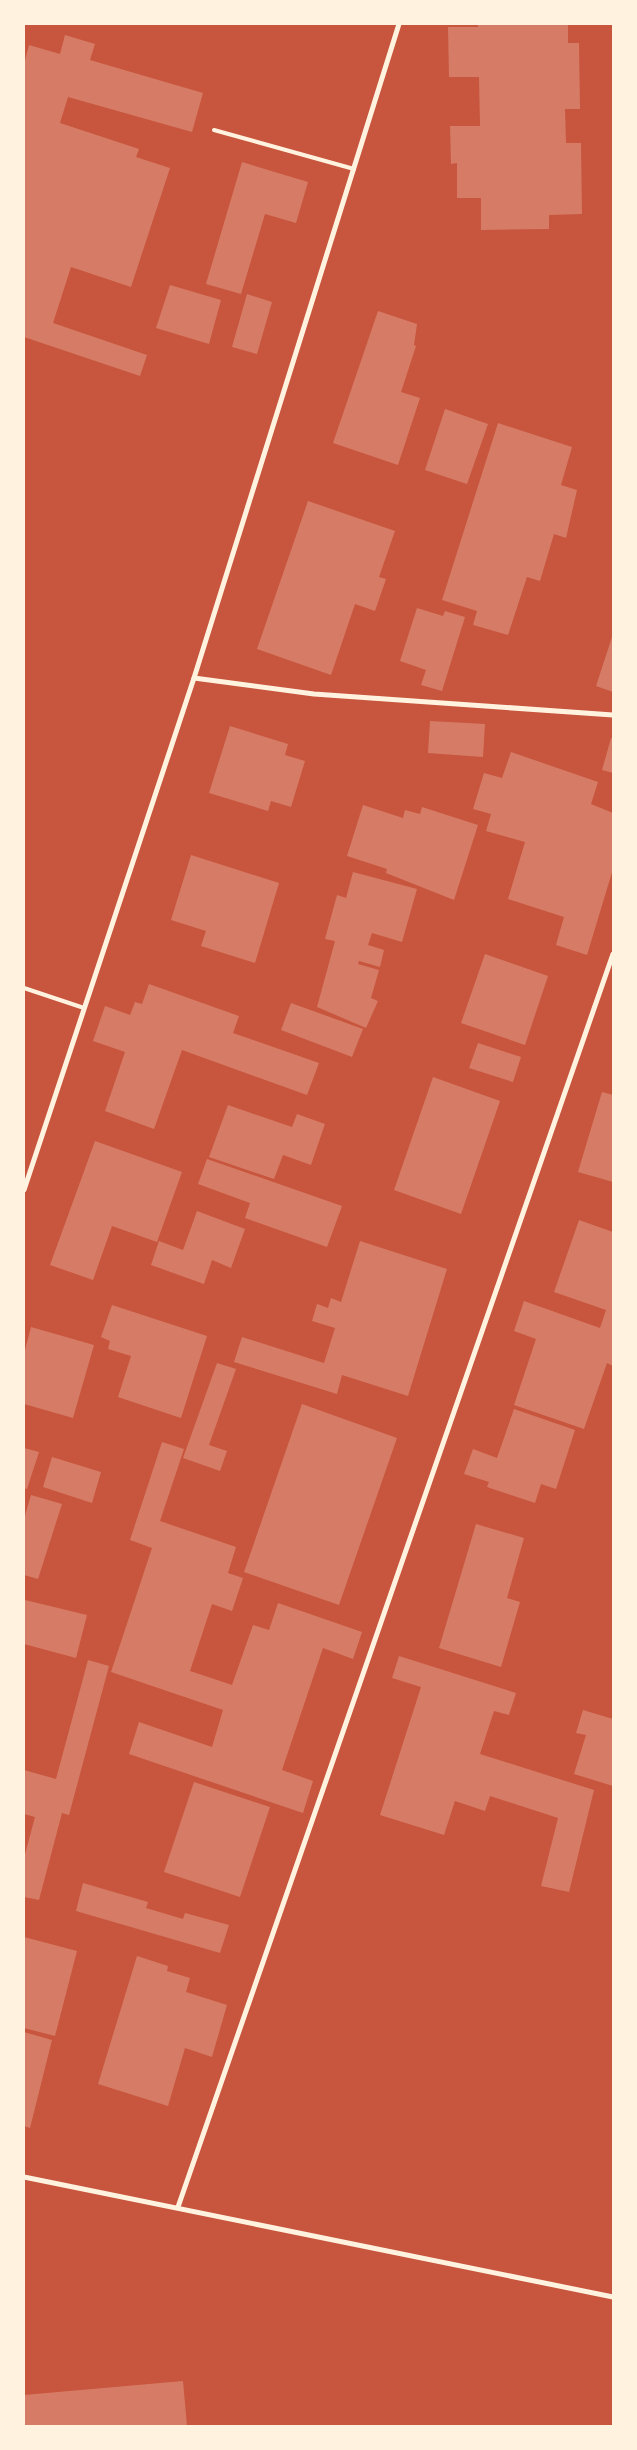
<svg xmlns="http://www.w3.org/2000/svg" width="637" height="2450" font-family="'Archivo Narrow',sans-serif">
	<style>
		.building { fill: #d67c66 }
		.lines { fill: none; stroke-linecap: round; stroke-linejoin: round }
		.service { stroke: #fff3e0; stroke-width: 4 }
		.minor { stroke: #fff3e0; stroke-width: 5 }
	</style>
	<rect width="100%" height="100%" fill="#c8553d"/>
	<!-- building -->
	<g class="building">
		<polygon points="478,24 568,24 568,43 579,43 580,109 565,109 566,143 581,143 582,214 549,215 549,229 481,230 481,198 457,198 457,163 451,164 450,126 480,126 479,77 449,77 448,27 478,27"/>
		<polygon points="65,35 95,44 90,60 203,93 192,132 68,97 60,123 139,149 136,157 170,168 131,287 71,267 53,323 147,355 140,376 24,337 24,64 29,45 60,54"/>
		<polygon points="242,162 308,182 296,223 265,214 241,294 206,284"/>
		<polygon points="170,285 221,300 209,344 156,328"/>
		<polygon points="247,294 272,302 257,354 232,347"/>
		<polygon points="378,311 417,324 414,345 416,346 401,392 420,398 398,465 333,443"/>
		<polygon points="445,409 488,424 467,484 425,470"/>
		<polygon points="498,423 572,447 561,485 577,490 566,538 554,534 540,581 527,577 508,635 473,625 477,611 442,600"/>
		<polygon points="308,501 395,531 379,577 386,579 375,611 355,604 331,675 257,649"/>
		<polygon points="417,608 443,616 445,611 465,617 442,691 421,685 426,670 400,661"/>
		<polygon points="613,634 613,692 596,686"/>
		<polygon points="430,721 485,724 483,757 428,753"/>
		<polygon points="230,726 288,744 285,755 305,761 291,807 271,801 268,811 209,793"/>
		<polygon points="611,738 613,739 613,773 602,770"/>
		<polygon points="511,752 598,782 591,804 613,813 613,869 587,955 556,945 564,917 508,899 525,842 486,831 491,814 473,809 484,773 502,778"/>
		<polygon points="363,805 403,818 405,810 420,814 422,807 478,825 454,900 386,873 387,869 347,856"/>
		<polygon points="191,855 279,883 255,963 201,946 206,931 171,920"/>
		<polygon points="353,872 417,889 402,942 372,933 368,945 384,950 380,967 359,961 358,964 379,970 371,998 378,1001 366,1028 317,1007 335,941 325,939 337,895 346,898"/>
		<polygon points="485,954 548,976 525,1045 461,1023"/>
		<polygon points="149,984 239,1016 233,1033 319,1063 307,1095 182,1050 154,1129 105,1111 125,1052 93,1041 105,1006 130,1015 135,1002 142,1004"/>
		<polygon points="291,1003 363,1029 352,1057 281,1030"/>
		<polygon points="478,1043 521,1057 513,1082 469,1068"/>
		<polygon points="433,1077 500,1101 461,1214 394,1190"/>
		<polygon points="602,1092 613,1095 613,1182 578,1172"/>
		<polygon points="228,1105 292,1127 297,1114 325,1124 311,1165 283,1155 274,1179 209,1157"/>
		<polygon points="95,1141 182,1172 157,1242 112,1226 93,1280 50,1265"/>
		<polygon points="207,1159 342,1206 327,1247 245,1218 250,1203 198,1184"/>
		<polygon points="197,1211 245,1229 231,1268 212,1260 204,1284 151,1265 159,1241 183,1250"/>
		<polygon points="579,1220 613,1232 613,1366 607,1363 584,1429 514,1405 536,1339 514,1331 524,1301 600,1328 606,1310 554,1292"/>
		<polygon points="360,1241 447,1269 408,1396 342,1375 337,1394 234,1362 242,1337 324,1363 335,1328 312,1321 317,1304 328,1308 331,1298 341,1302"/>
		<polygon points="112,1305 207,1336 181,1418 118,1397 131,1356 108,1349 110,1341 101,1337"/>
		<polygon points="31,1327 94,1345 73,1418 24,1404 24,1354"/>
		<polygon points="217,1363 236,1369 209,1445 227,1451 220,1471 183,1458"/>
		<polygon points="302,1404 397,1438 339,1605 244,1572"/>
		<polygon points="514,1409 575,1430 556,1489 541,1484 535,1503 487,1487 489,1482 464,1474 473,1449 497,1458"/>
		<polygon points="162,1442 184,1449 160,1521 236,1547 228,1573 243,1578 232,1611 212,1604 190,1671 232,1685 253,1625 269,1630 278,1603 362,1632 353,1659 323,1648 282,1770 313,1781 303,1813 129,1754 139,1722 212,1747 223,1710 111,1672 152,1548 130,1540"/>
		<polygon points="24,1448 39,1452 27,1489 24,1488"/>
		<polygon points="52,1457 101,1472 92,1503 43,1487"/>
		<polygon points="31,1495 62,1504 38,1579 24,1575 24,1519"/>
		<polygon points="476,1524 524,1538 507,1598 520,1602 501,1667 439,1648"/>
		<polygon points="25,1600 87,1615 76,1658 24,1644"/>
		<polygon points="399,1656 516,1693 509,1715 494,1711 480,1754 594,1790 569,1892 541,1886 558,1818 490,1796 485,1811 455,1801 444,1835 380,1815 421,1687 392,1678"/>
		<polygon points="88,1660 109,1666 69,1815 62,1813 39,1900 24,1897 24,1858 35,1817 24,1814 24,1770 56,1779"/>
		<polygon points="583,1710 613,1719 613,1786 574,1774 586,1735 576,1733"/>
		<polygon points="194,1782 270,1807 240,1897 164,1872"/>
		<polygon points="83,1883 148,1902 146,1908 183,1919 185,1913 229,1925 220,1953 76,1911"/>
		<polygon points="24,1937 77,1951 55,2036 24,2028"/>
		<polygon points="137,1956 168,1966 167,1971 190,1978 186,1992 227,2005 212,2057 185,2048 168,2106 98,2084"/>
		<polygon points="24,2032 52,2040 30,2128 24,2126"/>
		<polygon points="183,2381 187,2426 24,2426 24,2395"/>
	</g>
	<g class="lines">
		<!-- service -->
		<g class="service">
			<polyline points="214,130 354,169"/>
			<polyline points="24,988 84,1008"/>
		</g>
		<!-- minor -->
		<g class="minor">
			<polyline points="194,678 314,694 613,715"/>
			<polyline points="24,1190 194,678 399,24"/>
			<polyline points="24,2177 613,2297"/>
			<polyline points="178,2207 613,954"/>
		</g>
	</g>
	<!-- border -->
	<rect width="637" height="2450" fill="none" stroke="#fff3e0" stroke-width="50"/>
</svg>
